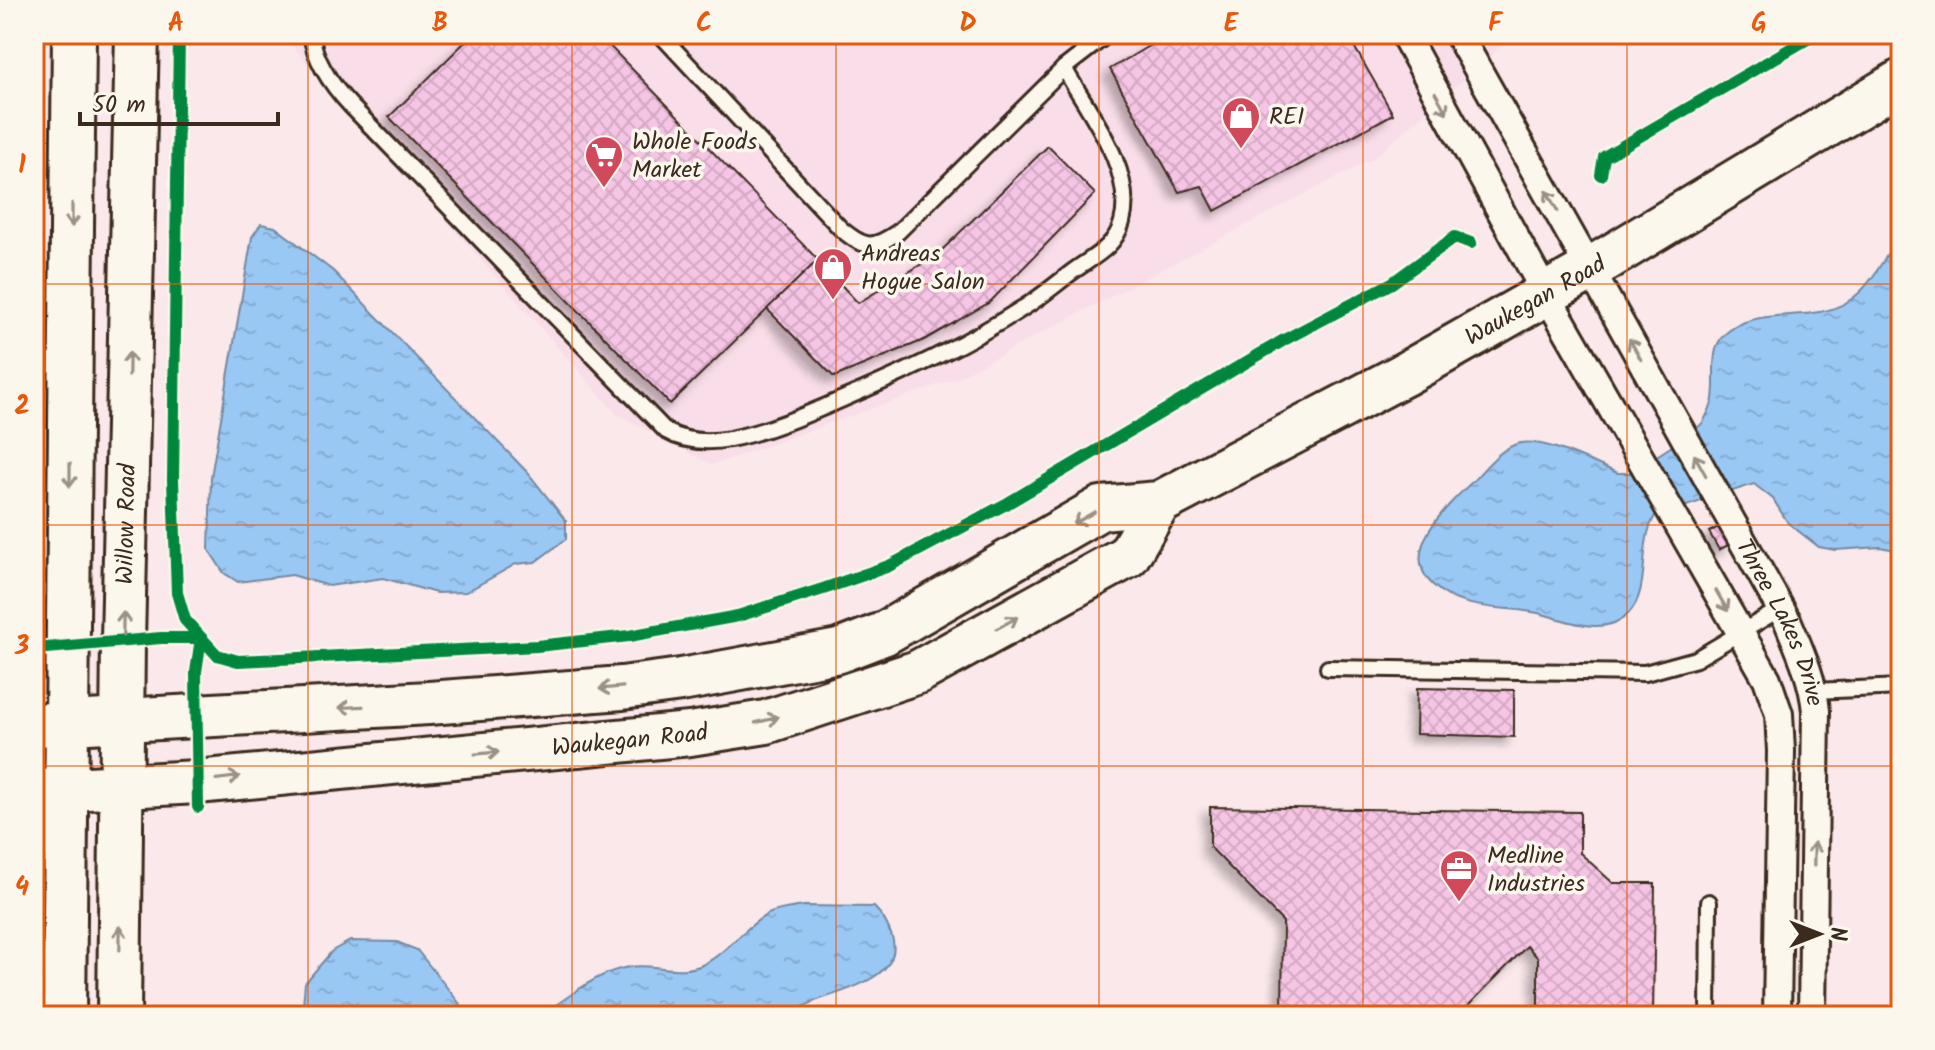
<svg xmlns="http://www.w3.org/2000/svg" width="1935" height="1050" font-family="Kalam,sans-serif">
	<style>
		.built { fill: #f9dde8 }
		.water { fill: url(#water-ripples); stroke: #73899f; stroke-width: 2 }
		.building { fill: url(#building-cross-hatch); stroke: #3b2a1e; stroke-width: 2; filter: url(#shadow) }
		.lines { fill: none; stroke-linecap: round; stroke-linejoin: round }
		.service-casing { stroke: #3b2a1e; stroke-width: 20 }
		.minor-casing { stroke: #3b2a1e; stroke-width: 32 }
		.primary-casing { stroke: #3b2a1e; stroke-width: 48 }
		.service { stroke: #fbf7ec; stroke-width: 14 }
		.minor { stroke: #fbf7ec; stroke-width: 26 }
		.primary { stroke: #fbf7ec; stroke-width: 42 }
		.cycleway-casing { stroke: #fbf7ec; stroke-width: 17 }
		.cycleway { stroke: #00873e; stroke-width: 12 }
		.oneway { stroke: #9b9085 }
		.grid { fill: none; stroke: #e8590c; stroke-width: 2; stroke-opacity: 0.55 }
		.labels { text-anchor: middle; stroke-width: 7; stroke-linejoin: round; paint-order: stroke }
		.poi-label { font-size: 24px; fill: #3b2a1e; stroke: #fbf7ec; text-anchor: start }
		.street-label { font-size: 24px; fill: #3b2a1e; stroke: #fbf7ec }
		.neatline { fill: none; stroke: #e8590c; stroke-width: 3 }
		.grid-label { font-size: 26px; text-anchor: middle; font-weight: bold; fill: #e8590c }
	</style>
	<defs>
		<pattern id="water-ripples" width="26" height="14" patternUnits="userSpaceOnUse" patternTransform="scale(2)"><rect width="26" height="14" fill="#99c8f5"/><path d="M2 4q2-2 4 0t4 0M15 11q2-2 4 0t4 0" fill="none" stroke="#85acd2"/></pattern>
		<pattern id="building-cross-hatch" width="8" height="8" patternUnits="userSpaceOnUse" patternTransform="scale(2)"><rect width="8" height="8" fill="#f6c4e4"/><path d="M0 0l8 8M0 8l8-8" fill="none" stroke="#d4a9c3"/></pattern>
		<filter id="shadow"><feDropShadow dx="-7" dy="7" stdDeviation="4" flood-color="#0004"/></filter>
	</defs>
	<rect width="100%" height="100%" fill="#fae8ea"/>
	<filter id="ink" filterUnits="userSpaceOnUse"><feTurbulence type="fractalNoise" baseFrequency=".0125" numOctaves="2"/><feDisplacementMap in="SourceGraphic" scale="16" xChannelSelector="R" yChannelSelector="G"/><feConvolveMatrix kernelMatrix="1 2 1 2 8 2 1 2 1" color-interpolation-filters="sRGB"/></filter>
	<g filter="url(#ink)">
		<!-- built -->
		<polygon class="built" points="282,34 1515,34 1373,158 954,379 712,465 616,413"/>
		<!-- water -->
		<g class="water">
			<polygon points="261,224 275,227 333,271 528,473 566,521 566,539 535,562 516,564 466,592 436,593 383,578 329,586 292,575 238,582 224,573 209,550 211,477 252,237"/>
			<path d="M1901 236V551L1880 547 1835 550 1819 547 1788 523 1773 499 1754 484 1655 516C1637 545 1652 589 1628 614 1605 637 1569 621 1542 614 1505 605 1462 613 1433 585 1396 551 1450 503 1474 480 1487 466 1501 447 1521 443 1545 438 1594 464 1618 473H1629C1645 463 1695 434 1704 421 1706 416 1710 409 1712 404 1718 383 1707 350 1725 334 1758 304 1810 325 1847 302 1873 286 1882 258 1901 236Z"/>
			<path d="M804 906 874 907C883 916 886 922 891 934 908 977 841 991 815 1001 805 1006 796 1011 786 1016H538C569 999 594 972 630 967 654 963 682 976 704 964 728 952 744 927 768 914 778 909 792 908 804 906Z"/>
			<polygon points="350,941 397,942 417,950 464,1009 483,1016 302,1016 305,983 332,951"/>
		</g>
		<!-- building -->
		<g class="building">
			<polygon points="473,34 598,34 818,260 670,404 389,117"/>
			<polygon points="1169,34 1347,34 1393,114 1215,211 1202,186 1179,192 1110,69"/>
			<polygon points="1048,146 1095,194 990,302 924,340 834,377 767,309 818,260 858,303 938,254"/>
			<polygon points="1722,525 1732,543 1719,550 1709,532"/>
			<polygon points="1417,688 1514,690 1514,737 1416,734"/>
			<polygon points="1210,807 1580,812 1580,853 1613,883 1655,883 1653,1016 1538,1016 1538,958 1527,946 1458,1016 1282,1016 1283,922 1210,847"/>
		</g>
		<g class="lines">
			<!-- service casing -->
			<g class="service-casing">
				<g id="service">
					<path d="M311 34C315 61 333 87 351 106L666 431C685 442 708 443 730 439 769 431 808 414 845 398 906 372 967 344 1023 308 1040 298 1056 284 1072 272 1092 257 1115 248 1122 222 1136 171 1088 111 1064 68"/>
					<path d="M660 34 841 229C865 249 873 249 898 232L1064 68 1108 34"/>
					<polyline points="1328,668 1645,673 1696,659 1780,609"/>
					<polyline points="1814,691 1901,687"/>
					<polyline points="1708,1016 1709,902"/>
				</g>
			</g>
			<!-- minor casing -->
			<g class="minor-casing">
				<g id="minor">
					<polyline points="1404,34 1546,294 1767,679 1779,714 1781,751 1777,1016"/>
					<path id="s1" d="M1458 34 1788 622C1800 651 1813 679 1816 711L1812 1016"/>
				</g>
			</g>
			<!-- primary casing -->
			<g class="primary-casing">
				<g id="primary">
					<path id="s2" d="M34 725 429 703 622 688 681 680 839 651 883 634 1101 508 1159 503 1403 375 1590 269 1901 81"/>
					<path id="s3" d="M34 791 197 782 690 734 766 722 918 672 1128 556 1159 503"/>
					<polyline points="64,1016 74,34"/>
					<path id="s4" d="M119 1016 123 641 137 34"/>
				</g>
			</g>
			<!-- service -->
			<use href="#service" class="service"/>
			<!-- minor -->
			<use href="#minor" class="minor"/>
			<!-- primary -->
			<use href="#primary" class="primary"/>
			<!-- cycleway casing -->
			<g class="cycleway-casing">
				<g id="cycleway">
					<polyline points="179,34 173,480 177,593 185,620 217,655 238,661 537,646 629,636 738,616 823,589 889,566 1008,503 1284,340 1392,283 1455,237 1471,243"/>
					<polyline points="1601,175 1604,157 1816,34"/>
					<polyline points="35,649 161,638 201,638 196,672 198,807"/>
				</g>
			</g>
			<!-- cycleway -->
			<use href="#cycleway" class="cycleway"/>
		</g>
		<!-- one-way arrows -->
		<defs><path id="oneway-shaft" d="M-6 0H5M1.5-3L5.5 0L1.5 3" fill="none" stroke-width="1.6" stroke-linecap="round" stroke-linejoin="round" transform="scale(2)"/></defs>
		<g class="oneway">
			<use href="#oneway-shaft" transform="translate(1441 103) rotate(61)"/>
			<use href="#oneway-shaft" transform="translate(1552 201) rotate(-119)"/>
			<use href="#oneway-shaft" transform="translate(72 215) rotate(90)"/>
			<use href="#oneway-shaft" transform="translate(1635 349) rotate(-119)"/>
			<use href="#oneway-shaft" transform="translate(129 364) rotate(-89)"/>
			<use href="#oneway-shaft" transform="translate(1700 465) rotate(-119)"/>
			<use href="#oneway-shaft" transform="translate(70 475) rotate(90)"/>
			<use href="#oneway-shaft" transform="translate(1084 518) rotate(150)"/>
			<use href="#oneway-shaft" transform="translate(1722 601) rotate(60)"/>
			<use href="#oneway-shaft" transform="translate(1007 623) rotate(-29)"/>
			<use href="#oneway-shaft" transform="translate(123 624) rotate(-89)"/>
			<use href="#oneway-shaft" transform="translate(611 688) rotate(175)"/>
			<use href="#oneway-shaft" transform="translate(351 707) rotate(177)"/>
			<use href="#oneway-shaft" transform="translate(767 720) rotate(-14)"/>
			<use href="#oneway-shaft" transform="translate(487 753) rotate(-5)"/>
			<use href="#oneway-shaft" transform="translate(228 778) rotate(-7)"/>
			<use href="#oneway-shaft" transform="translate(1814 854) rotate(-89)"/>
			<use href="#oneway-shaft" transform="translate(120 938) rotate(-89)"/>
		</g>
	</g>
	<!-- grid -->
	<path class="grid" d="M308 34V1016M572 34V1016M836 34V1016M1099 34V1016M1363 34V1016M1627 34V1016M34 284H1901M34 525H1901M34 766H1901"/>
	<!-- icons -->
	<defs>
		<g id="shop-pin" transform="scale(2)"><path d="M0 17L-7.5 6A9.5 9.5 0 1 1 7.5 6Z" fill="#d1495b" stroke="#fbf7ec"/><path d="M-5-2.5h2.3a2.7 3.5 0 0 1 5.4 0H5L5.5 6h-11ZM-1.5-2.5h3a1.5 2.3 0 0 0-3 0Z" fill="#fff"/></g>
		<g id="supermarket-pin" transform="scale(2)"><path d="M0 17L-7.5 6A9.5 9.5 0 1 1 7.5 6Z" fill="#d1495b" stroke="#fbf7ec"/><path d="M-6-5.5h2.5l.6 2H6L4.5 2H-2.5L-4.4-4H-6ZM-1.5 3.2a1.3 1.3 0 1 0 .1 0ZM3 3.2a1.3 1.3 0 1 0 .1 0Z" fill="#fff"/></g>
		<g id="office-pin" transform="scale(2)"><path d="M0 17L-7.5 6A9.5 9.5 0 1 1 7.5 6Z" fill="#d1495b" stroke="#fbf7ec"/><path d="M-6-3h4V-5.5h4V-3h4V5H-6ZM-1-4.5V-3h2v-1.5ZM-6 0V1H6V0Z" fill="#fff"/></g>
	</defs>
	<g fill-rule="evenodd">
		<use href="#shop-pin" x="1241" y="116"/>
		<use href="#supermarket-pin" x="604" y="155"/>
		<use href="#shop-pin" x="833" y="267"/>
		<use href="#office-pin" x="1459" y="869"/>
	</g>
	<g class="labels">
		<!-- poi labels -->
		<g class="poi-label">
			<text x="1269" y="124">REI</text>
			<text x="632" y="149">Whole Foods<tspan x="632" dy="28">Market</tspan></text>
			<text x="861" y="261">Andreas<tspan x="861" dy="28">Hogue Salon</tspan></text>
			<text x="1487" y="863">Medline<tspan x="1487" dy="28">Industries</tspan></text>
		</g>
		<!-- street labels -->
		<g class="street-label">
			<text dy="8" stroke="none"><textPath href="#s2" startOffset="1594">Waukegan Road</textPath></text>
			<text dy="8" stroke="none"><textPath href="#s4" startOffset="492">Willow Road</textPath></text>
			<text dy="8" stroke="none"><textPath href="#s1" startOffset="672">Three Lakes Drive</textPath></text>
			<text dy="8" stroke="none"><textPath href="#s3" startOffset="598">Waukegan Road</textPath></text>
		</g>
	</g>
	<!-- margin -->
	<rect width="1935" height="1050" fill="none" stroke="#fbf7ec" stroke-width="88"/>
	<!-- north arrow -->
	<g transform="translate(1819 934) rotate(90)" stroke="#fbf7ec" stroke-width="6" paint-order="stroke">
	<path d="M0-6L14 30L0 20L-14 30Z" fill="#3b2a1e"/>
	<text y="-12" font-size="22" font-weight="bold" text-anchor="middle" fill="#3b2a1e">N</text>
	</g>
	<!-- scale -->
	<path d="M80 112v12h198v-12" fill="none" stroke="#3b2a1e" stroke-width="4"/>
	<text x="92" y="112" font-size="24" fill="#3b2a1e" stroke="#fbf7ec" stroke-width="6" paint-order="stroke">50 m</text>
	<rect x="44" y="44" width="1847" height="962" class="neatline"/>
	<g class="grid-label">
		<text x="176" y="31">A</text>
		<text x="440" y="31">B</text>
		<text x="704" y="31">C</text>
		<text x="968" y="31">D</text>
		<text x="1231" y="31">E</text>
		<text x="1495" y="31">F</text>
		<text x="1759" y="31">G</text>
		<text x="22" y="173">1</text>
		<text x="22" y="414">2</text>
		<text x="22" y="654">3</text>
		<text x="22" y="895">4</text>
	</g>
</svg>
